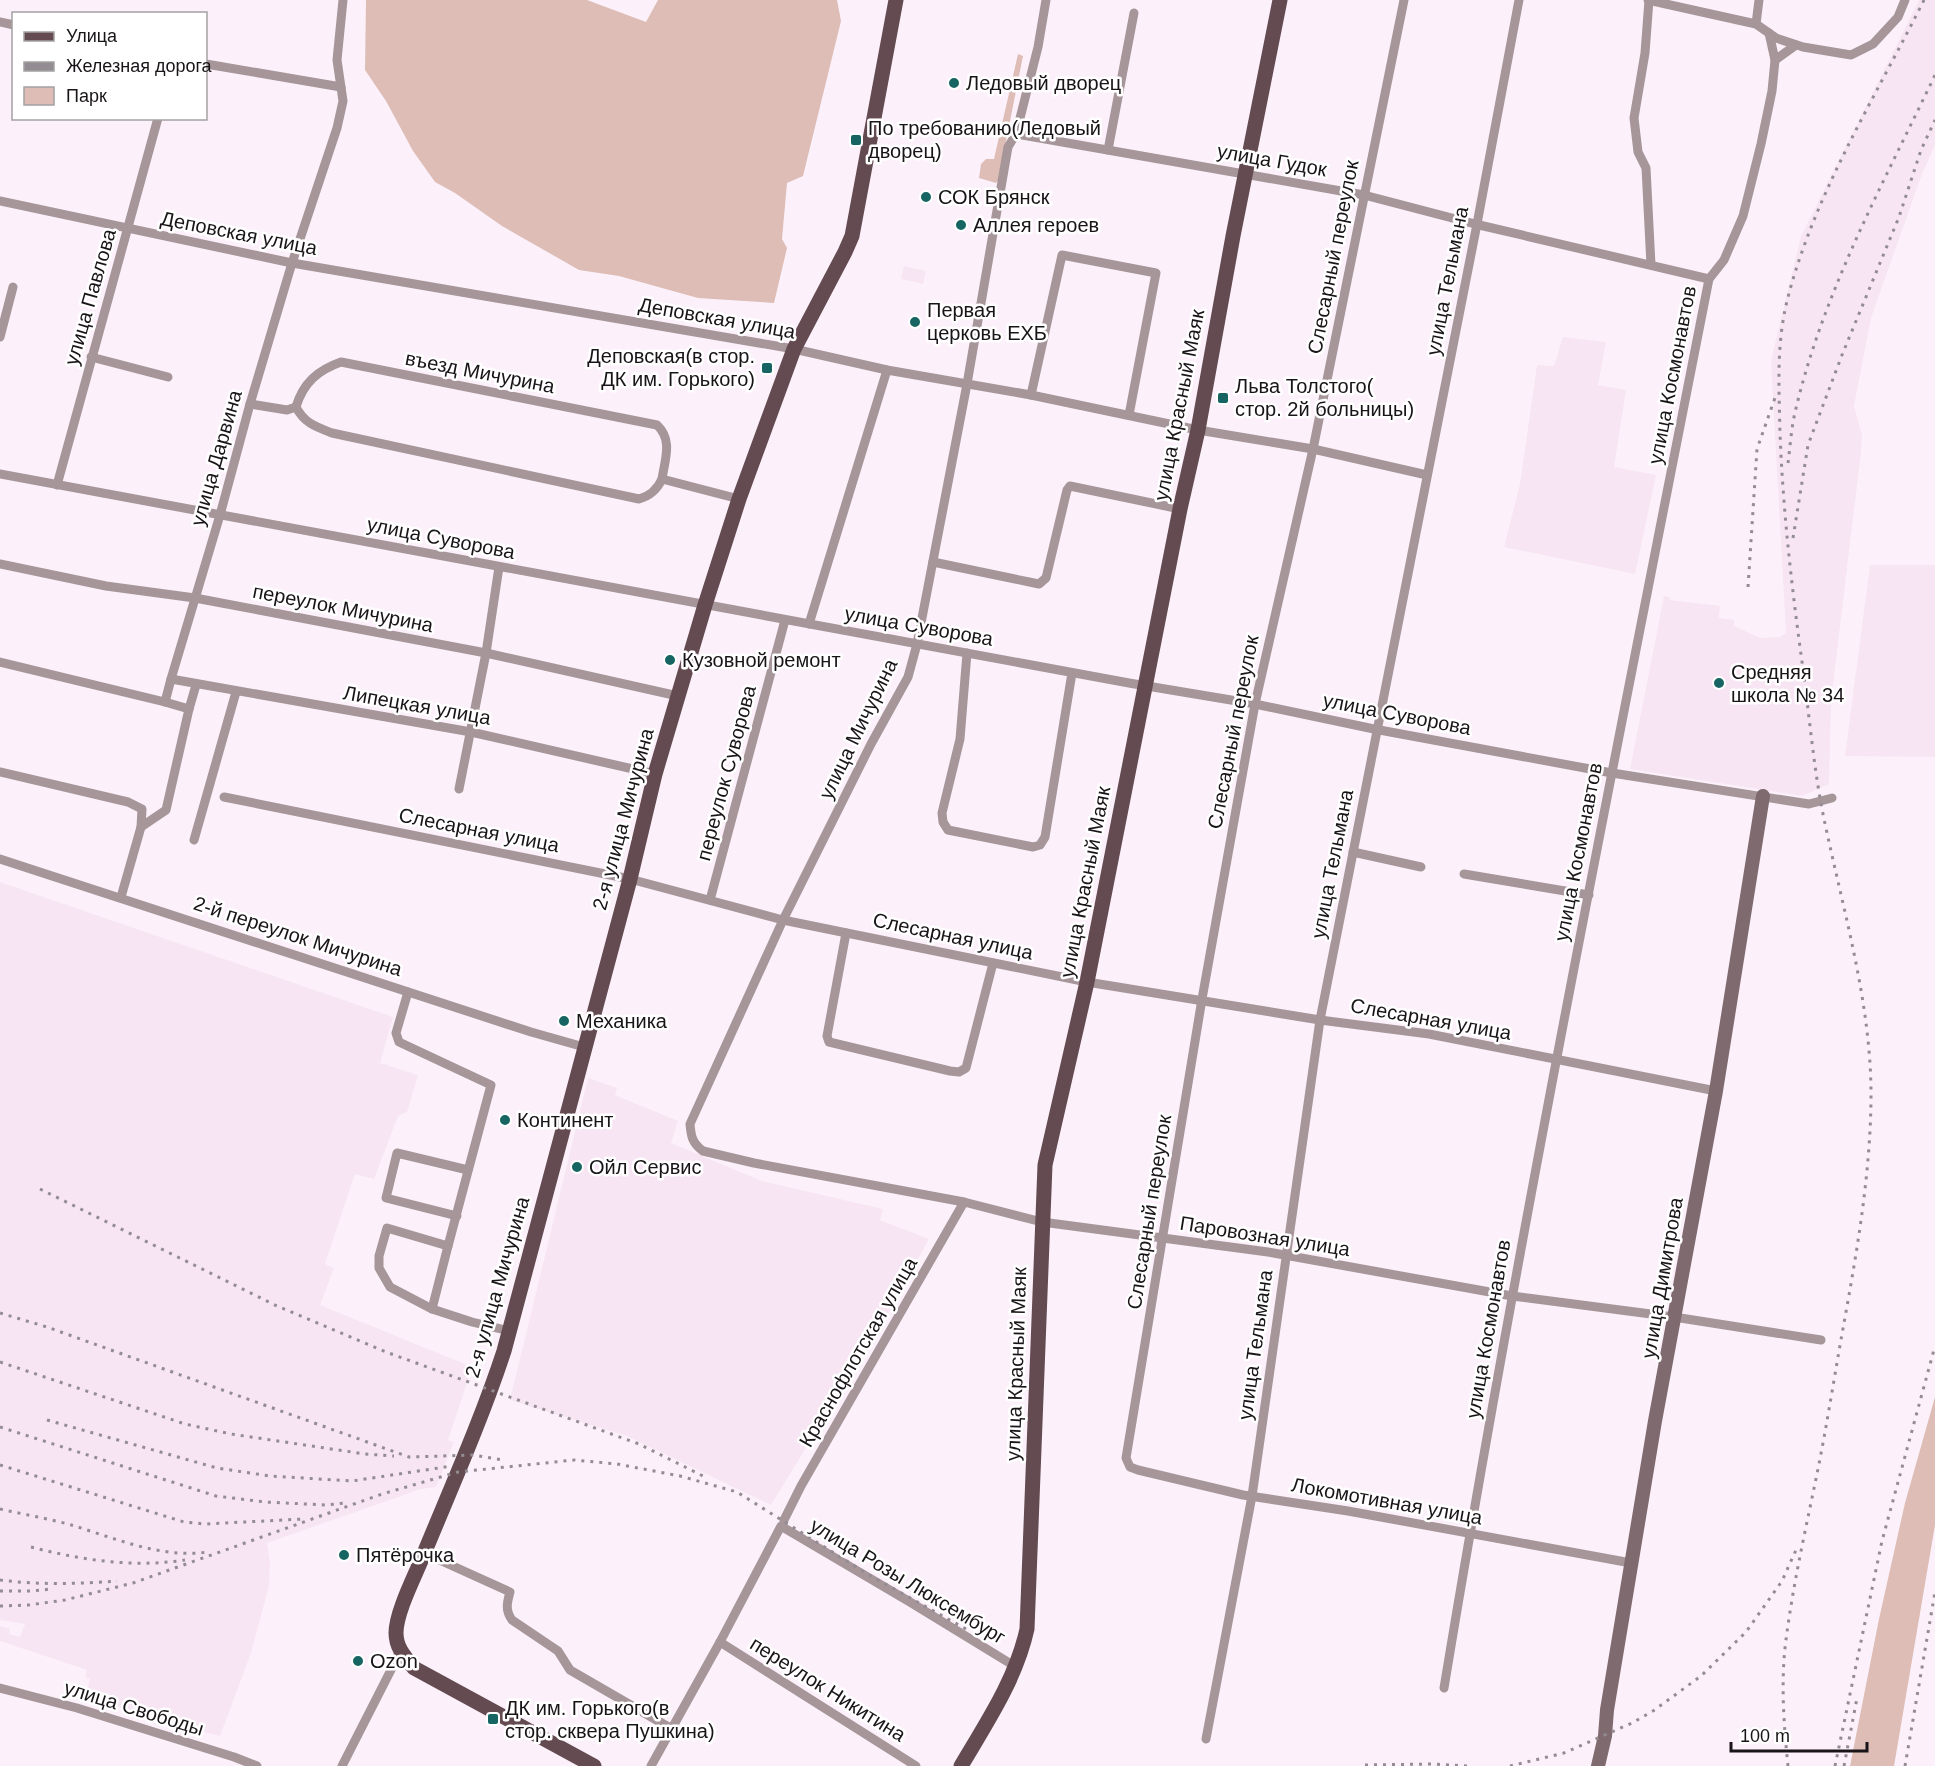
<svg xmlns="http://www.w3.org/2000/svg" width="1935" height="1766" font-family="Arial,sans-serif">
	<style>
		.built { fill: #f7e5f3 }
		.green { fill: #ddbdb6 }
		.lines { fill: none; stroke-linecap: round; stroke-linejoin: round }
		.street { stroke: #a6969a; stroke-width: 9 }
		.secondary { stroke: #7f6a6f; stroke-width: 14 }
		.primary { stroke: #644a51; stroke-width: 15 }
		.rail { stroke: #948c93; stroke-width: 3; stroke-dasharray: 3 6; stroke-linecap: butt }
		.poi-dot { fill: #176562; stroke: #fff; stroke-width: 2 }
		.labels { text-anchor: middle; stroke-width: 5; stroke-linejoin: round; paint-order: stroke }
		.poi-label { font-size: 20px; fill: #181417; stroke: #fff; text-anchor: start }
		.street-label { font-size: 20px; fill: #181417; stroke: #fff }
	</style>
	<rect width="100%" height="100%" fill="#fcf1fa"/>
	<!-- built -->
	<g class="built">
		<polygon points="1919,0 1935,0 1935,145 1922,174 1871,318 1854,406 1862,436 1861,452 1831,701 1829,784 1802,796 1630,769 1664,596 1670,597 1670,600 1720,606 1719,618 1734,620 1734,626 1760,638 1780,637 1786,633 1771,361 1801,236"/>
		<polygon points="904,266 926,271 923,284 901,279"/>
		<polygon points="1563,337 1606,342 1598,385 1626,390 1614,467 1656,475 1635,574 1504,547 1520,484 1537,365 1554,366"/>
		<polygon points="1870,565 1935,565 1935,757 1845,756"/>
		<polygon points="0,882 393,1017 380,1063 418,1075 407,1112 398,1116 374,1179 355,1174 325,1264 334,1268 320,1305 472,1367 448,1440 454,1442 436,1487 421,1489 267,1543 270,1563 269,1586 251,1653 220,1736 160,1720 89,1697 88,1686 90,1679 85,1677 87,1670 0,1641 0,1626 10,1629 9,1634 20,1637 25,1624 0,1620"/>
		<polygon points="588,1078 617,1088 615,1095 678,1121 671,1143 762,1181 883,1209 880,1220 929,1239 886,1317 771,1505 627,1436 510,1400"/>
	</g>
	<!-- green -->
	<g class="green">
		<polygon points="366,0 587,0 646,22 658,0 837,0 841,21 803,176 787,183 782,239 787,248 774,303 698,298 619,276 579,270 502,226 455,193 435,182 413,151 386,101 365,70"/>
		<polygon points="1018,54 1023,56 998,181 996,183 979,178 981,164 986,159 994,159"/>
		<polygon points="1935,1397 1935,1525 1894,1766 1850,1766 1879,1619 1905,1503"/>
	</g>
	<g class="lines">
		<!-- street -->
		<g class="street">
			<polyline points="1404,0 1313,449 1255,704 1202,999 1126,1458 1130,1467 1138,1470 1243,1495 1348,1511 1631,1563"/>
			<polyline points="1648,0 1756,24 1776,38 1803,47 1851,55 1873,44 1898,17 1905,0"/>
			<polyline points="1649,0 1645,53 1634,118 1638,152 1646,168 1651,265"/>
			<polyline points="0,22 14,25"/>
			<polyline points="1756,24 1759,0"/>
			<polyline points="1775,60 1796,45"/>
			<polyline points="206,64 341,87"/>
			<polyline points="1016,134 1038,47 1046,0"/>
			<polyline points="1108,150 1134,13"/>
			<polyline points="0,201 292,263 794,349 887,370 1031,395 1198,430 1313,449 1427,475"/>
			<path d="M1709 279 1475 224 1364 195 1016 134 1008 147 967 384 917 644 908 677 871 744 783 920 690 1124C691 1136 692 1143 703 1151L754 1163 964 1202 1042 1222 1268 1252 1512 1296 1674 1317 1821 1340"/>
			<polyline points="0,337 13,287"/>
			<polyline points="91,357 168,377"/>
			<polyline points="1031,395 1062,255 1156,273 1129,415"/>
			<path d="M250 404 287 410 296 407C304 423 316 427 332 433L639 499C650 496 657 490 662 479L739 499"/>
			<path d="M296 407C303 383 318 370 341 362L657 425C673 440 665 459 662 479"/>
			<polyline points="0,474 1129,683 1255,704 1374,729 1612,773 1809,804 1832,798"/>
			<polyline points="57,485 158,118"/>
			<polyline points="933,562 1039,584 1046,578 1067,490 1070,486 1180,509"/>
			<polyline points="0,564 106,586 195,598 486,653 678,696"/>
			<polyline points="809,624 887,370"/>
			<polyline points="967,653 960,739 942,813 943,822 948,830 1033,847 1040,845 1045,837 1072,673"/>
			<polyline points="0,662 165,702"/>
			<polyline points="171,679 471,732 655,774"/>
			<polyline points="189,709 196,685"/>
			<polyline points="0,772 128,802 142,809 141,827"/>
			<polyline points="459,789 486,653 499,567"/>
			<polyline points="224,797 630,879 783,920 1087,982 1320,1020 1429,1034 1716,1091"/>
			<polyline points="194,840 236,692"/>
			<polyline points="1353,852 1421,867"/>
			<polyline points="0,859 531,1032 584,1047"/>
			<polyline points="1464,874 1589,895"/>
			<polyline points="121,897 141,827 166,810 189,709 165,702 171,679 220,515 250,404 292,263 337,128 343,101 337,60 343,0"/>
			<polyline points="710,900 785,620"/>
			<polyline points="846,933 827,1036 829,1042 950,1071 959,1072 966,1068 993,963"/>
			<polyline points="408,992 396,1033 399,1042 491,1085 448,1246 387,1228 379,1256 379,1268 390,1287 432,1309 472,1322 509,1331"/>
			<polyline points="457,1216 386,1198 397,1153 468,1170"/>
			<polyline points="432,1309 448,1246"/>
			<polyline points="784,1520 801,1486 964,1202"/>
			<path d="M424 1553 510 1592C507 1603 505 1610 512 1620L558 1651 570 1670 672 1729"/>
			<polyline points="720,1642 916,1766"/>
			<polyline points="0,1688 77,1708 234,1757 257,1766"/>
			<path d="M1444 1688C1522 1216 1617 748 1709 279L1724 260 1743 216 1761 144 1772 91 1775 60 1769 33"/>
			<polyline points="1206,1739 1252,1496 1320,1020 1477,224 1519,0"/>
			<polyline points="342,1766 394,1664 400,1650"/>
			<polyline points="651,1766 720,1642 781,1526 910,1602 1016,1667"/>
		</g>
		<!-- secondary -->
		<polyline class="secondary" points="1598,1766 1605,1736 1607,1710 1655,1421 1716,1091 1763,796"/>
		<!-- primary -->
		<g class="primary">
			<path d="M594 1766 414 1668C405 1657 396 1648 396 1633 396 1612 415 1576 423 1556 451 1488 481 1421 504 1351L630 879 655 774 705 605 739 499 794 349 845 252 852 236 896 0"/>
			<path d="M961 1766C987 1722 1016 1679 1027 1629L1045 1165 1087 982 1180 509 1198 430 1233 236 1280 0"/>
		</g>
		<!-- rail -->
		<g class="rail">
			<path d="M1788 463C1790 448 1791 432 1794 417 1821 296 1882 186 1935 75"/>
			<polyline points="1793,538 1808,445 1842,355 1899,217 1921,150 1935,120"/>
			<polyline points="1748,587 1757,449 1776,395"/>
			<polyline points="40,1189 277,1306 386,1352 639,1444 705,1477"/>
			<polyline points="0,1313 47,1327 409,1457 474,1455 503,1460"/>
			<polyline points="0,1362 185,1424 231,1434 365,1454 394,1456"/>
			<polyline points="47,1420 217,1468 270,1476 352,1481 452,1466"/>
			<polyline points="0,1427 216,1496 265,1502 326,1505 345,1503"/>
			<polyline points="0,1465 184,1522 205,1524 303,1519"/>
			<path d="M0 1509C22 1514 45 1518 68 1524 112 1537 161 1559 207 1552"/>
			<path d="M31 1547C81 1560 133 1568 185 1560"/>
			<path d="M0 1580C38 1585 79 1584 117 1581"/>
			<polyline points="0,1591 32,1591 51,1589"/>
			<polyline points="0,1606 29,1605 65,1600 133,1583 382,1494 458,1472 574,1460 617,1464 680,1476 737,1492 869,1575 966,1629"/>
			<polyline points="1365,1765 1432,1764 1469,1766"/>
			<polyline points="1510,1766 1564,1753 1632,1723 1653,1711 1701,1676 1746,1632 1782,1581 1796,1550"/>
			<path d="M1788 1766C1784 1727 1781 1687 1785 1648 1792 1588 1806 1528 1818 1469 1827 1424 1834 1379 1842 1334 1856 1257 1870 1179 1871 1100 1872 1000 1840 901 1821 804 1813 759 1809 714 1803 669 1792 590 1783 512 1780 433 1779 387 1776 343 1788 297 1816 191 1875 98 1924 0"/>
			<polyline points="1835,1766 1882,1541 1935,1346"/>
			<polyline points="1844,1766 1857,1698"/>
			<polyline points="1905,1766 1935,1592"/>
		</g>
	</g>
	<!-- markers -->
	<g class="poi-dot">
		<circle cx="954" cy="83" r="6"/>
		<rect x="850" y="134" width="12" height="12" rx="3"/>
		<circle cx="926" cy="197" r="6"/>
		<circle cx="961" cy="225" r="6"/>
		<circle cx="915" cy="322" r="6"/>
		<rect x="761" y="362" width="12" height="12" rx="3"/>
		<rect x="1217" y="392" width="12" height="12" rx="3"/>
		<circle cx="670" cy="660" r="6"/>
		<circle cx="1719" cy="683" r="6"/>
		<circle cx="564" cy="1021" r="6"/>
		<circle cx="505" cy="1120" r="6"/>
		<circle cx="577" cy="1167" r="6"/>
		<circle cx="344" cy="1555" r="6"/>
		<circle cx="358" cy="1661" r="6"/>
		<rect x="487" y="1713" width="12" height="12" rx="3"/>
	</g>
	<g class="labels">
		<!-- poi labels -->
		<g class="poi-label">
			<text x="966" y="90">Ледовый дворец</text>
			<text x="868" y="135">По требованию(Ледовый<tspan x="868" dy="23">дворец)</tspan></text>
			<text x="938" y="204">СОК Брянск</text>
			<text x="973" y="232">Аллея героев</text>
			<text x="927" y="317">Первая<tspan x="927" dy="23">церковь ЕХБ</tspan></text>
			<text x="755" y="363" text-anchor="end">Деповская(в стор.<tspan x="755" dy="23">ДК им. Горького)</tspan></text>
			<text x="1235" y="393">Льва Толстого(<tspan x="1235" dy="23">стор. 2й больницы)</tspan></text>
			<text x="682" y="667">Кузовной ремонт</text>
			<text x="1731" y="679">Средняя<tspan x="1731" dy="23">школа № 34</tspan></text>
			<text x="576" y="1028">Механика</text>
			<text x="517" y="1127">Континент</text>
			<text x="589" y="1174">Ойл Сервис</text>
			<text x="356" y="1562">Пятёрочка</text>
			<text x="370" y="1668">Ozon</text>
			<text x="505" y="1715">ДК им. Горького(в<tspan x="505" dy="23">стор. сквера Пушкина)</tspan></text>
		</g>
		<!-- street labels -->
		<g class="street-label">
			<text transform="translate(1272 160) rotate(10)" y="7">улица Гудок</text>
			<text transform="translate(239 233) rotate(11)" y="7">Деповская улица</text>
			<text transform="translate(1333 257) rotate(-79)" y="7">Слесарный переулок</text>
			<text transform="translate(1447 281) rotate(-79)" y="7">улица Тельмана</text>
			<text transform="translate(90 297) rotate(-74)" y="7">улица Павлова</text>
			<text transform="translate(717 318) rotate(10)" y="7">Деповская улица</text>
			<text transform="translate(480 372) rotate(11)" y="7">въезд Мичурина</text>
			<text transform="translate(1672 375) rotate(-79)" y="7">улица Космонавтов</text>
			<text transform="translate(1179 405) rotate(-79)" y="7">улица Красный Маяк</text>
			<text transform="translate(216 458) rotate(-74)" y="7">улица Дарвина</text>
			<text transform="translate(441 538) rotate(11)" y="7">улица Суворова</text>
			<text transform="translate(343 608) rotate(11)" y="7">переулок Мичурина</text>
			<text transform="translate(919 626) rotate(10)" y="7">улица Суворова</text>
			<text transform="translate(417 705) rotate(10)" y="7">Липецкая улица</text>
			<text transform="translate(1397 714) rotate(11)" y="7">улица Суворова</text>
			<text transform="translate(858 729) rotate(-64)" y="7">улица Мичурина</text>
			<text transform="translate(1233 732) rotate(-79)" y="7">Слесарный переулок</text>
			<text transform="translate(726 773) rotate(-75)" y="7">переулок Суворова</text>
			<text transform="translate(623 819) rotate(-75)" y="7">2-я улица Мичурина</text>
			<text transform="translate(479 830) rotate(11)" y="7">Слесарная улица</text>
			<text transform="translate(1578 852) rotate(-79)" y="7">улица Космонавтов</text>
			<text transform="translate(1332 864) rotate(-79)" y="7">улица Тельмана</text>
			<text transform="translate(1085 882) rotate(-79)" y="7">улица Красный Маяк</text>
			<text transform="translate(298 936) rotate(18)" y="7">2-й переулок Мичурина</text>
			<text transform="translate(953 936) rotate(12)" y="7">Слесарная улица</text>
			<text transform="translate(1431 1019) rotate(10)" y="7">Слесарная улица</text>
			<text transform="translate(1149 1212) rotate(-81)" y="7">Слесарный переулок</text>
			<text transform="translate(1265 1236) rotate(9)" y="7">Паровозная улица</text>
			<text transform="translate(1662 1278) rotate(-80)" y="7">улица Димитрова</text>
			<text transform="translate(497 1287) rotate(-74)" y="7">2-я улица Мичурина</text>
			<text transform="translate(1488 1329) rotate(-80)" y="7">улица Космонавтов</text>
			<text transform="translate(1255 1345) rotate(-82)" y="7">улица Тельмана</text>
			<text transform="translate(858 1352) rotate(-60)" y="7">Краснофлотская улица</text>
			<text transform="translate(1016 1364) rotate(-88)" y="7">улица Красный Маяк</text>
			<text transform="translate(1387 1501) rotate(10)" y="7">Локомотивная улица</text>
			<text transform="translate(908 1581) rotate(31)" y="7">улица Розы Люксембург</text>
			<text transform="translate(828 1689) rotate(32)" y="7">переулок Никитина</text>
			<text transform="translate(134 1708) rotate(17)" y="7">улица Свободы</text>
		</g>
	</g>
	<!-- legend -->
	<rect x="12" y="12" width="195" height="108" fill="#ffffff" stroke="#a3a1a2" stroke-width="1.5"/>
	<rect x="24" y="32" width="30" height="9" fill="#644a51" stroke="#a3a1a2" stroke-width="1.5"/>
	<text x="66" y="42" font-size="18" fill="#181417">Улица</text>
	<rect x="24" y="62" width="30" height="9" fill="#948c93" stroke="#a3a1a2" stroke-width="1.5"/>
	<text x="66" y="72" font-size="18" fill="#181417">Железная дорога</text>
	<rect x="24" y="87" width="30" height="18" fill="#ddbdb6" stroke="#a3a1a2" stroke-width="1.5"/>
	<text x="66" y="102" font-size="18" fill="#181417">Парк</text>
	<!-- scale -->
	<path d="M1731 1742v9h136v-9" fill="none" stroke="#181417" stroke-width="3"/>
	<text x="1740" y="1742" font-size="18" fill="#181417" stroke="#ffffff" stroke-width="4.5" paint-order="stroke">100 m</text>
</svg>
